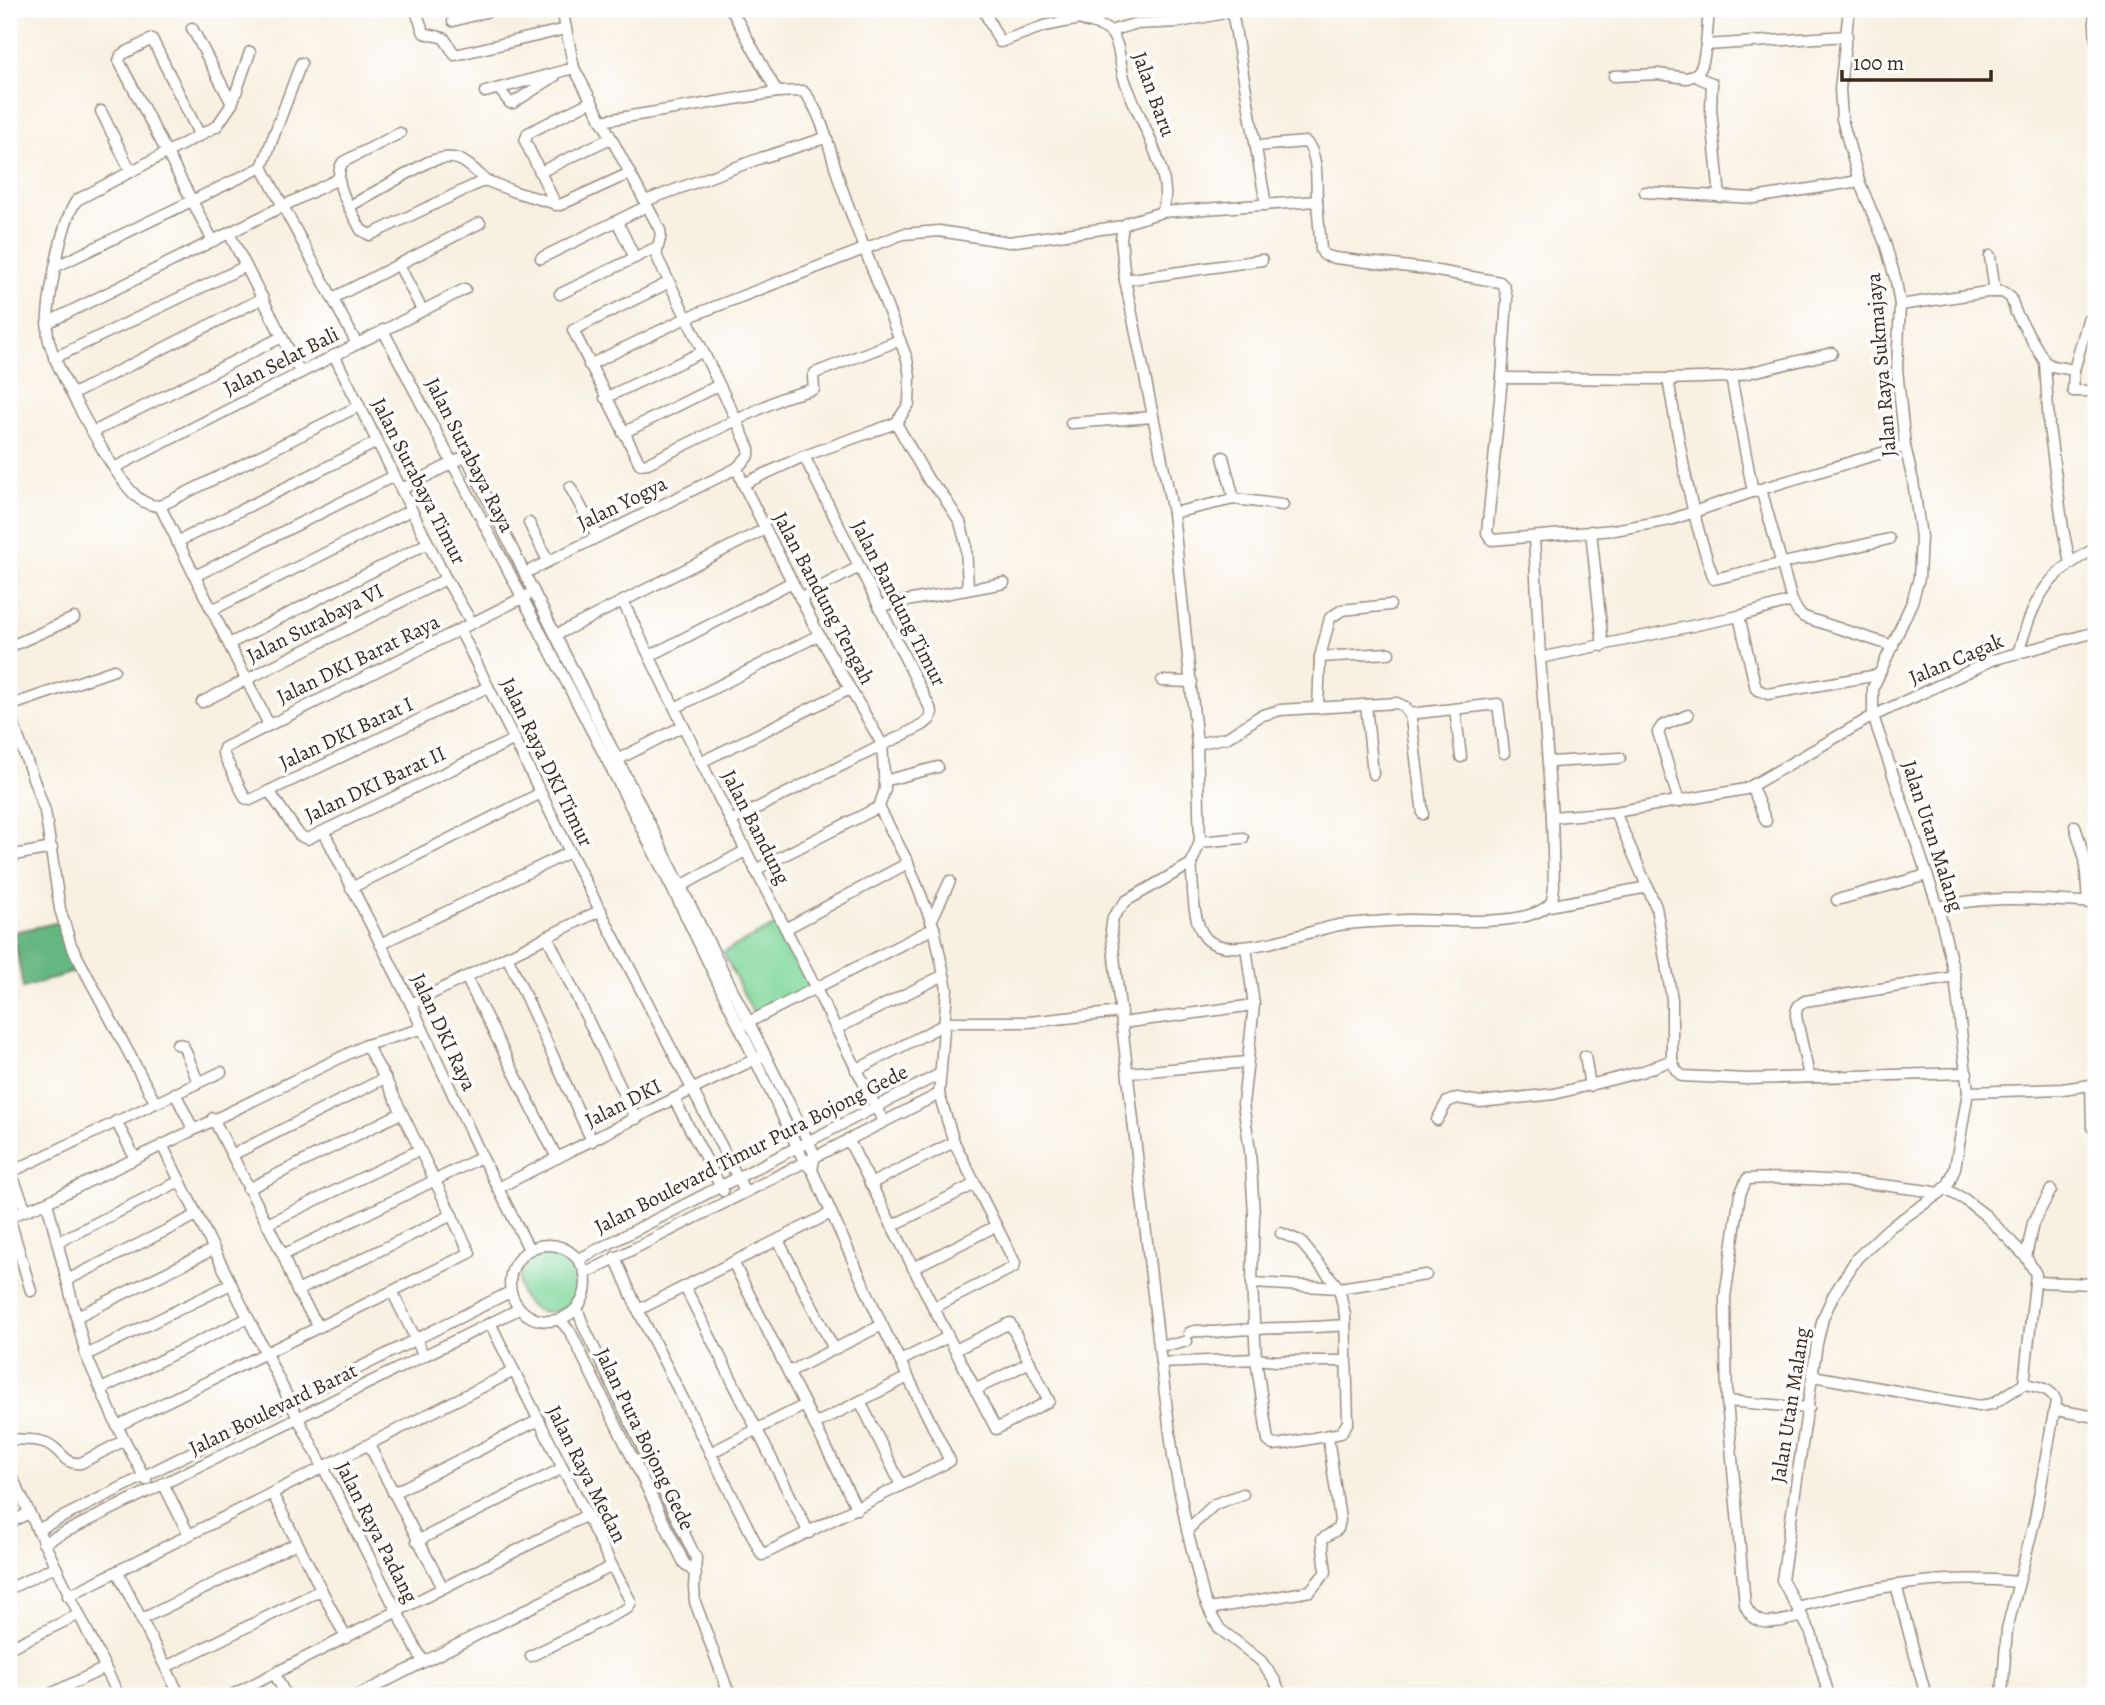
<svg xmlns="http://www.w3.org/2000/svg" width="2105" height="1705" font-family="Alegreya,serif">
	<style>
		.green { fill: #7dd599; stroke: #5c805c; stroke-width: 2 }
		.forest { fill: #66b681; stroke: #507050; stroke-width: 2 }
		.lines { fill: none; stroke-linecap: round; stroke-linejoin: round }
		.minor-casing { stroke: #9a8d80; stroke-width: 13 }
		.minor { stroke: #fff; stroke-width: 10 }
		.labels { text-anchor: middle; stroke-width: 7; stroke-linejoin: round; paint-order: stroke }
		.street-label { font-size: 21px; fill: #3b2a1e; stroke: #fff }
	</style>
	<rect width="100%" height="100%" fill="#fff"/>
	<filter id="ink" filterUnits="userSpaceOnUse"><feTurbulence type="fractalNoise" baseFrequency=".0143" numOctaves="2"/><feDisplacementMap in="SourceGraphic" scale="14" xChannelSelector="R" yChannelSelector="G"/><feConvolveMatrix kernelMatrix="1 2 1 2 8 2 1 2 1" color-interpolation-filters="sRGB"/></filter>
	<filter id="wash" filterUnits="userSpaceOnUse"><feTurbulence type="fractalNoise" baseFrequency=".00686" numOctaves="4" result="noise"/><feDisplacementMap in="SourceGraphic" scale="28" xChannelSelector="R" yChannelSelector="G"/><feGaussianBlur stdDeviation="1.57" result="paint"/><feColorMatrix in="noise" values="0 0 0 0 0 0 0 0 0 0 0 0 0 0 0 0 0 1.4 0 .05"/><feComposite in="paint" operator="in"/></filter>
	<g filter="url(#wash)">
		<rect width="100%" height="100%" fill="#f8f0e1"/>
		<!-- green -->
		<g class="green">
			<polygon points="780,923 814,986 755,1017 723,952"/>
			<circle cx="548" cy="1283" r="29"/>
		</g>
		<!-- forest -->
		<polygon class="forest" points="61,922 80,970 23,988 16,946 9,947 9,933"/>
	</g>
	<g filter="url(#ink)">
		<g class="lines">
			<!-- minor casing -->
			<g class="minor-casing">
				<g id="minor">
					<polyline points="415,9 424,33 444,38 455,55 566,29"/>
					<polyline points="731,9 777,92"/>
					<polyline points="983,9 1000,42 1044,26 1080,19"/>
					<path d="M1076 9 1080 19C1089 24 1103 24 1110 32 1120 42 1120 65 1124 78 1135 113 1177 178 1162 212"/>
					<polyline points="1709,9 1706,45 1847,36"/>
					<polyline points="2094,9 2096,40"/>
					<polyline points="1232,11 1266,205"/>
					<polyline points="453,21 496,9"/>
					<polyline points="192,28 232,104"/>
					<polyline points="1110,31 1134,24 1180,22 1244,9"/>
					<polyline points="1698,74 1699,78 1712,83 1711,109 1720,197"/>
					<path d="M1614 76 1658 74 1687 78C1704 74 1703 60 1706 45"/>
					<polyline points="499,89 510,103 513,103 555,76"/>
					<polyline points="485,92 574,68"/>
					<polyline points="101,111 131,172"/>
					<path d="M601 121 777 92 803 91C822 110 832 159 841 186 862 244 885 301 907 359L910 377 909 404 896 423 804 456 743 484"/>
					<path d="M400 133 343 162C330 181 352 211 361 230L370 235 485 180 515 192 560 205 630 173"/>
					<polyline points="200,136 152,39 121,55 119,61 213,241"/>
					<path d="M1257 146 1306 142C1319 155 1316 184 1317 201"/>
					<polyline points="262,167 357,344"/>
					<polyline points="540,172 611,138"/>
					<polyline points="1645,192 1754,198 1859,181"/>
					<polyline points="645,201 761,158 825,138"/>
					<polyline points="556,205 525,141 528,133 592,101"/>
					<path d="M350 206 428 162C456 152 465 160 485 180"/>
					<polyline points="617,221 635,258"/>
					<polyline points="229,233 300,372"/>
					<polyline points="1990,256 1995,292"/>
					<polyline points="541,258 647,206"/>
					<polyline points="399,265 422,310"/>
					<polyline points="55,267 262,167 301,63"/>
					<polyline points="1125,280 1262,260"/>
					<polyline points="668,283 573,330 640,464 648,463 782,398 814,389 813,377 815,373 900,340"/>
					<polyline points="560,294 657,247"/>
					<polyline points="333,298 480,223"/>
					<polyline points="1900,305 1987,292 2003,292 2011,298 2016,313 2045,362 2052,366 2074,370 2073,391 2096,391"/>
					<polyline points="47,323 338,179"/>
					<polyline points="383,330 609,764 681,906 805,1163 812,1170 882,1325 950,1461 762,1555 638,1310 615,1257"/>
					<polyline points="334,355 446,579 472,623"/>
					<polyline points="54,358 246,266"/>
					<polyline points="2045,362 2049,427 2063,529 2070,563"/>
					<polyline points="589,365 686,318 903,234 939,231 1009,242 1123,226"/>
					<polyline points="2074,370 2088,320"/>
					<polyline points="1731,377 1832,353"/>
					<polyline points="1502,378 1668,379 1731,377 1753,492"/>
					<path d="M1668 379C1680 447 1690 514 1714 579L1889 539"/>
					<polyline points="73,394 263,298"/>
					<polyline points="605,398 702,352"/>
					<polyline points="896,423 929,481 942,494 960,522 966,544 968,589"/>
					<polyline points="1071,423 1153,417"/>
					<polyline points="93,432 282,337"/>
					<polyline points="623,433 719,385"/>
					<polyline points="1223,457 1234,499"/>
					<polyline points="114,468 465,289"/>
					<polyline points="737,468 743,484 819,635 882,744 885,789 879,807 908,863 934,928 947,989 939,1094 954,1142 1015,1263 1014,1267 933,1308"/>
					<polyline points="570,487 597,536"/>
					<polyline points="402,489 464,457 467,458 815,1155 812,1170"/>
					<polyline points="1761,489 1792,601 1739,616 1540,658 1552,817 1615,812 1746,789 1873,716 1978,667 1992,660 2096,632"/>
					<path d="M160 506C149 506 139 500 132 492 111 470 52 364 48 336 45 310 61 220 77 200L217 126 232 104 250 52"/>
					<polyline points="160,506 269,725"/>
					<polyline points="160,506 359,406"/>
					<polyline points="1173,513 1234,499 1283,505"/>
					<polyline points="529,523 548,561"/>
					<polyline points="1591,531 1603,646"/>
					<polyline points="1534,537 1540,658"/>
					<polyline points="177,542 377,442"/>
					<path d="M525 573 737 468 749 455V449L736 419 657 257C655 247 663 240 660 230L574 68 562 9"/>
					<polyline points="195,576 394,476"/>
					<polyline points="800,598 859,567"/>
					<polyline points="1792,601 1798,612 1804,617 1893,646"/>
					<polyline points="623,602 701,762 883,1121"/>
					<polyline points="879,606 1004,583"/>
					<polyline points="212,610 411,510"/>
					<polyline points="1739,616 1756,689 1768,694 1878,675"/>
					<polyline points="460,630 570,852 745,1192"/>
					<polyline points="556,635 765,529"/>
					<polyline points="229,644 428,543"/>
					<polyline points="9,647 74,618"/>
					<path d="M2018 653C2035 598 2043 576 2096 548"/>
					<polyline points="650,656 792,582"/>
					<polyline points="1320,657 1389,653"/>
					<polyline points="1162,681 1192,682"/>
					<polyline points="488,687 250,800 245,798 223,753 224,748 534,592"/>
					<polyline points="202,702 446,579"/>
					<polyline points="1366,705 1373,774"/>
					<polyline points="9,706 114,670"/>
					<polyline points="675,708 819,635"/>
					<polyline points="1318,708 1320,657 1330,618 1342,610 1390,605"/>
					<polyline points="1455,709 1461,757"/>
					<polyline points="9,712 45,811 60,909 71,945 155,1102"/>
					<polyline points="1409,714 1498,704 1504,753"/>
					<polyline points="1197,744 1228,737 1260,716 1280,710 1397,703 1405,707 1411,719 1423,814"/>
					<polyline points="615,761 683,726"/>
					<polyline points="701,762 850,689"/>
					<polyline points="1550,762 1620,758"/>
					<polyline points="884,781 938,767"/>
					<polyline points="1752,787 1766,821"/>
					<polyline points="269,791 299,835 307,839 515,739"/>
					<polyline points="1679,802 1658,732 1662,726 1688,715"/>
					<polyline points="1615,812 1656,907 1672,999 1672,1060 1676,1070 1682,1076 1747,1079 1967,1073"/>
					<polyline points="731,821 923,725 930,719 932,712 804,456"/>
					<polyline points="2075,826 2085,859 2088,903"/>
					<polyline points="324,832 411,1004 482,1157 529,1249"/>
					<polyline points="1200,842 1243,838"/>
					<polyline points="9,856 52,848"/>
					<path d="M1191 864C1194 886 1191 919 1205 937 1226 964 1310 930 1339 925 1362 922 1385 921 1408 920 1441 919 1532 930 1552 901L1554 887 1552 817"/>
					<polyline points="755,870 879,807"/>
					<polyline points="351,888 541,793"/>
					<polyline points="676,889 745,851"/>
					<polyline points="1837,900 1927,875"/>
					<polyline points="1549,906 1648,887"/>
					<path d="M1938 907C1992 894 2042 900 2096 903"/>
					<polyline points="931,921 950,881"/>
					<polyline points="787,928 908,863"/>
					<polyline points="547,936 636,1119"/>
					<polyline points="380,944 570,852"/>
					<polyline points="1246,947 1254,1005 1243,1104 1250,1150 1254,1215 1252,1283 1339,1288 1426,1275"/>
					<polyline points="507,956 592,1141"/>
					<polyline points="466,977 557,1158"/>
					<polyline points="411,1004 601,910"/>
					<polyline points="747,1023 934,928"/>
					<polyline points="1122,1023 1254,1005"/>
					<polyline points="836,1029 944,975"/>
					<polyline points="177,1044 183,1045 198,1082"/>
					<polyline points="1585,1056 1590,1086"/>
					<polyline points="856,1070 945,1024 954,1022 1029,1022 1121,1012"/>
					<polyline points="1128,1073 1247,1062"/>
					<path d="M1809 1076 1796 1016C1796 1008 1798 1005 1805 1001L1955 977"/>
					<polyline points="1968,1092 2062,1089 2091,1085"/>
					<polyline points="175,1093 193,1129"/>
					<polyline points="674,1099 723,1191"/>
					<polyline points="213,1118 283,1255 297,1291 319,1327"/>
					<polyline points="1437,1120 1447,1102 1457,1098 1480,1102 1554,1094 1641,1072 1672,1060"/>
					<polyline points="116,1121 135,1158"/>
					<polyline points="2092,1127 2091,1085 2096,1084"/>
					<polyline points="848,1139 955,1350 1010,1323 1049,1401 996,1429 955,1350"/>
					<polyline points="162,1145 298,1418 423,1662"/>
					<polyline points="232,1155 385,1078"/>
					<polyline points="9,1168 26,1210"/>
					<polyline points="11,1172 221,1072"/>
					<polyline points="870,1184 954,1142"/>
					<path d="M498 1188C585 1144 672 1098 760 1057"/>
					<polyline points="248,1189 401,1113"/>
					<polyline points="47,1202 86,1355 117,1426 146,1480"/>
					<polyline points="267,1224 419,1150"/>
					<polyline points="892,1226 975,1184"/>
					<polyline points="778,1240 834,1349"/>
					<polyline points="58,1242 180,1181"/>
					<circle cx="548" cy="1283" r="38"/>
					<polyline points="283,1255 482,1157"/>
					<polyline points="2026,1257 2033,1223 2051,1190"/>
					<polyline points="579,1259 940,1074"/>
					<polyline points="733,1262 857,1509"/>
					<polyline points="913,1268 996,1226"/>
					<polyline points="586,1273 939,1094"/>
					<polyline points="67,1280 197,1215"/>
					<polyline points="2037,1282 2096,1284"/>
					<polyline points="1252,1283 1256,1359 1268,1441 1273,1445 1283,1444 1341,1433 1348,1422 1345,1315 1339,1288 1300,1241 1281,1233"/>
					<polyline points="685,1287 809,1533"/>
					<polyline points="31,1291 9,1217 47,1202 366,1045 421,1029"/>
					<polyline points="297,1291 452,1215"/>
					<polyline points="392,1291 424,1356"/>
					<polyline points="577,1308 584,1327 696,1558 694,1587 695,1602 728,1691 737,1696"/>
					<polyline points="638,1310 831,1213"/>
					<polyline points="76,1317 214,1249"/>
					<polyline points="560,1320 571,1333 684,1563 696,1574"/>
					<path d="M1189 1333C1198 1328 1205 1333 1215 1332 1258 1327 1301 1329 1345 1325"/>
					<polyline points="1160,1345 1176,1344 1187,1341"/>
					<polyline points="86,1355 231,1284"/>
					<polyline points="900,1361 948,1337"/>
					<polyline points="1161,1363 1256,1359 1276,1361 1347,1361"/>
					<polyline points="789,1372 882,1325"/>
					<polyline points="1813,1376 1979,1406 1992,1404 2024,1384 2036,1274 2026,1257 1985,1215 1964,1199 1945,1189"/>
					<polyline points="101,1389 248,1318"/>
					<polyline points="975,1390 1030,1362"/>
					<polyline points="860,1401 901,1485"/>
					<polyline points="1727,1401 1809,1408"/>
					<polyline points="2056,1410 2096,1417"/>
					<polyline points="815,1424 908,1377"/>
					<polyline points="117,1426 470,1253 385,1078 366,1045"/>
					<path d="M9 1439C22 1440 43 1438 53 1447 64 1455 66 1465 81 1463L125 1440"/>
					<polyline points="369,1445 443,1588"/>
					<polyline points="710,1453 805,1405"/>
					<polyline points="9,1471 119,1696"/>
					<polyline points="163,1483 189,1535"/>
					<polyline points="272,1493 346,1638"/>
					<polyline points="393,1493 539,1420"/>
					<polyline points="9,1523 29,1513"/>
					<polyline points="37,1530 510,1292"/>
					<polyline points="1187,1530 1215,1504 1243,1494"/>
					<polyline points="417,1541 563,1468"/>
					<polyline points="43,1543 519,1309"/>
					<polyline points="117,1571 180,1696"/>
					<polyline points="1896,1585 1926,1696"/>
					<polyline points="9,1589 54,1567"/>
					<polyline points="68,1596 514,1371"/>
					<path d="M1797 1607C1869 1587 1942 1574 2017 1582"/>
					<polyline points="1209,1609 1310,1591 1326,1572 1322,1539 1338,1529 1340,1520 1328,1437"/>
					<path d="M1802 1616C1779 1622 1756 1631 1745 1605L1727 1401 1725 1297 1740 1194 1747 1179C1812 1176 1876 1183 1940 1193"/>
					<polyline points="142,1619 297,1543"/>
					<polyline points="9,1648 78,1615"/>
					<polyline points="531,1656 628,1608 631,1602 612,1566"/>
					<polyline points="166,1667 321,1590"/>
					<polyline points="275,1674 286,1696"/>
					<polyline points="9,1690 15,1696"/>
					<polyline points="46,1696 105,1668"/>
					<polyline points="230,1696 587,1515"/>
					<polyline points="357,1696 612,1566 490,1323"/>
					<polyline points="1282,1696 1274,1679 1261,1661 1220,1629 1214,1620 1204,1598 1187,1530 1173,1456 1161,1363 1111,930 1113,917 1126,901 1191,864 1200,842 1197,744 1173,513 1125,280 1121,239 1123,226 1129,222 1162,212 1317,201 1321,250 1324,255 1335,258 1426,269 1500,282 1504,286 1507,298 1502,378 1487,533 1492,540 1614,530 1670,520 1761,489 1905,446"/>
					<polyline points="1829,1696 1811,1633 1782,1580 1817,1344 1823,1318 1833,1296 1857,1258 1889,1228 1940,1193 1949,1183 1955,1168 1968,1092 1955,977 1938,907 1873,716 1873,688 1912,602 1919,578 1921,537 1913,481 1905,446 1897,369 1900,305 1896,281 1885,243 1859,181 1842,119 1840,89 1849,9"/>
					<path d="M2002 1696 2007 1629 2035 1519 2056 1401C2052 1388 2037 1387 2024 1384"/>
				</g>
			</g>
			<!-- minor -->
			<use href="#minor" class="minor"/>
		</g>
	</g>
	<g class="labels">
		<!-- street labels -->
		<g class="street-label">
			<text transform="translate(1154 94) rotate(70)" y="7">Jalan Baru</text>
			<text transform="translate(281 361) rotate(-27)" y="7">Jalan Selat Bali</text>
			<text transform="translate(1881 365) rotate(-95)" y="7">Jalan Raya Sukmajaya</text>
			<text transform="translate(470 455) rotate(63)" y="7">Jalan Surabaya Raya</text>
			<text transform="translate(419 481) rotate(63)" y="7">Jalan Surabaya Timur</text>
			<text transform="translate(622 503) rotate(-26)" y="7">Jalan Yogya</text>
			<text transform="translate(824 598) rotate(62)" y="7">Jalan Bandung Tengah</text>
			<text transform="translate(899 603) rotate(63)" y="7">Jalan Bandung Timur</text>
			<text transform="translate(315 623) rotate(-27)" y="7">Jalan Surabaya VI</text>
			<text transform="translate(358 659) rotate(-26)" y="7">Jalan DKI Barat Raya</text>
			<text transform="translate(1956 659) rotate(-23)" y="7">Jalan Cagak</text>
			<text transform="translate(346 733) rotate(-25)" y="7">Jalan DKI Barat I</text>
			<text transform="translate(547 762) rotate(64)" y="7">Jalan Raya DKI Timur</text>
			<text transform="translate(375 784) rotate(-25)" y="7">Jalan DKI Barat II</text>
			<text transform="translate(756 827) rotate(63)" y="7">Jalan Bandung</text>
			<text transform="translate(1933 836) rotate(72)" y="7">Jalan Utan Malang</text>
			<text transform="translate(444 1032) rotate(65)" y="7">Jalan DKI Raya</text>
			<text transform="translate(623 1103) rotate(-27)" y="7">Jalan DKI</text>
			<text transform="translate(751 1149) rotate(-27)" y="7">Jalan Boulevard Timur Pura Bojong Gede</text>
			<text transform="translate(1790 1405) rotate(-81)" y="7">Jalan Utan Malang</text>
			<text transform="translate(273 1409) rotate(-26)" y="7">Jalan Boulevard Barat</text>
			<text transform="translate(645 1439) rotate(64)" y="7">Jalan Pura Bojong Gede</text>
			<text transform="translate(587 1474) rotate(63)" y="7">Jalan Raya Medan</text>
			<text transform="translate(377 1532) rotate(63)" y="7">Jalan Raya Padang</text>
		</g>
	</g>
	<!-- margin -->
	<rect width="2105" height="1705" fill="none" stroke="#fff" stroke-width="35"/>
	<!-- scale -->
	<path d="M1842 70v10h149v-10" fill="none" stroke="#3b2a1e" stroke-width="3.5"/>
	<text x="1853" y="70" font-size="21" fill="#3b2a1e" stroke="#ffffff" stroke-width="5" paint-order="stroke">100 m</text>
</svg>
